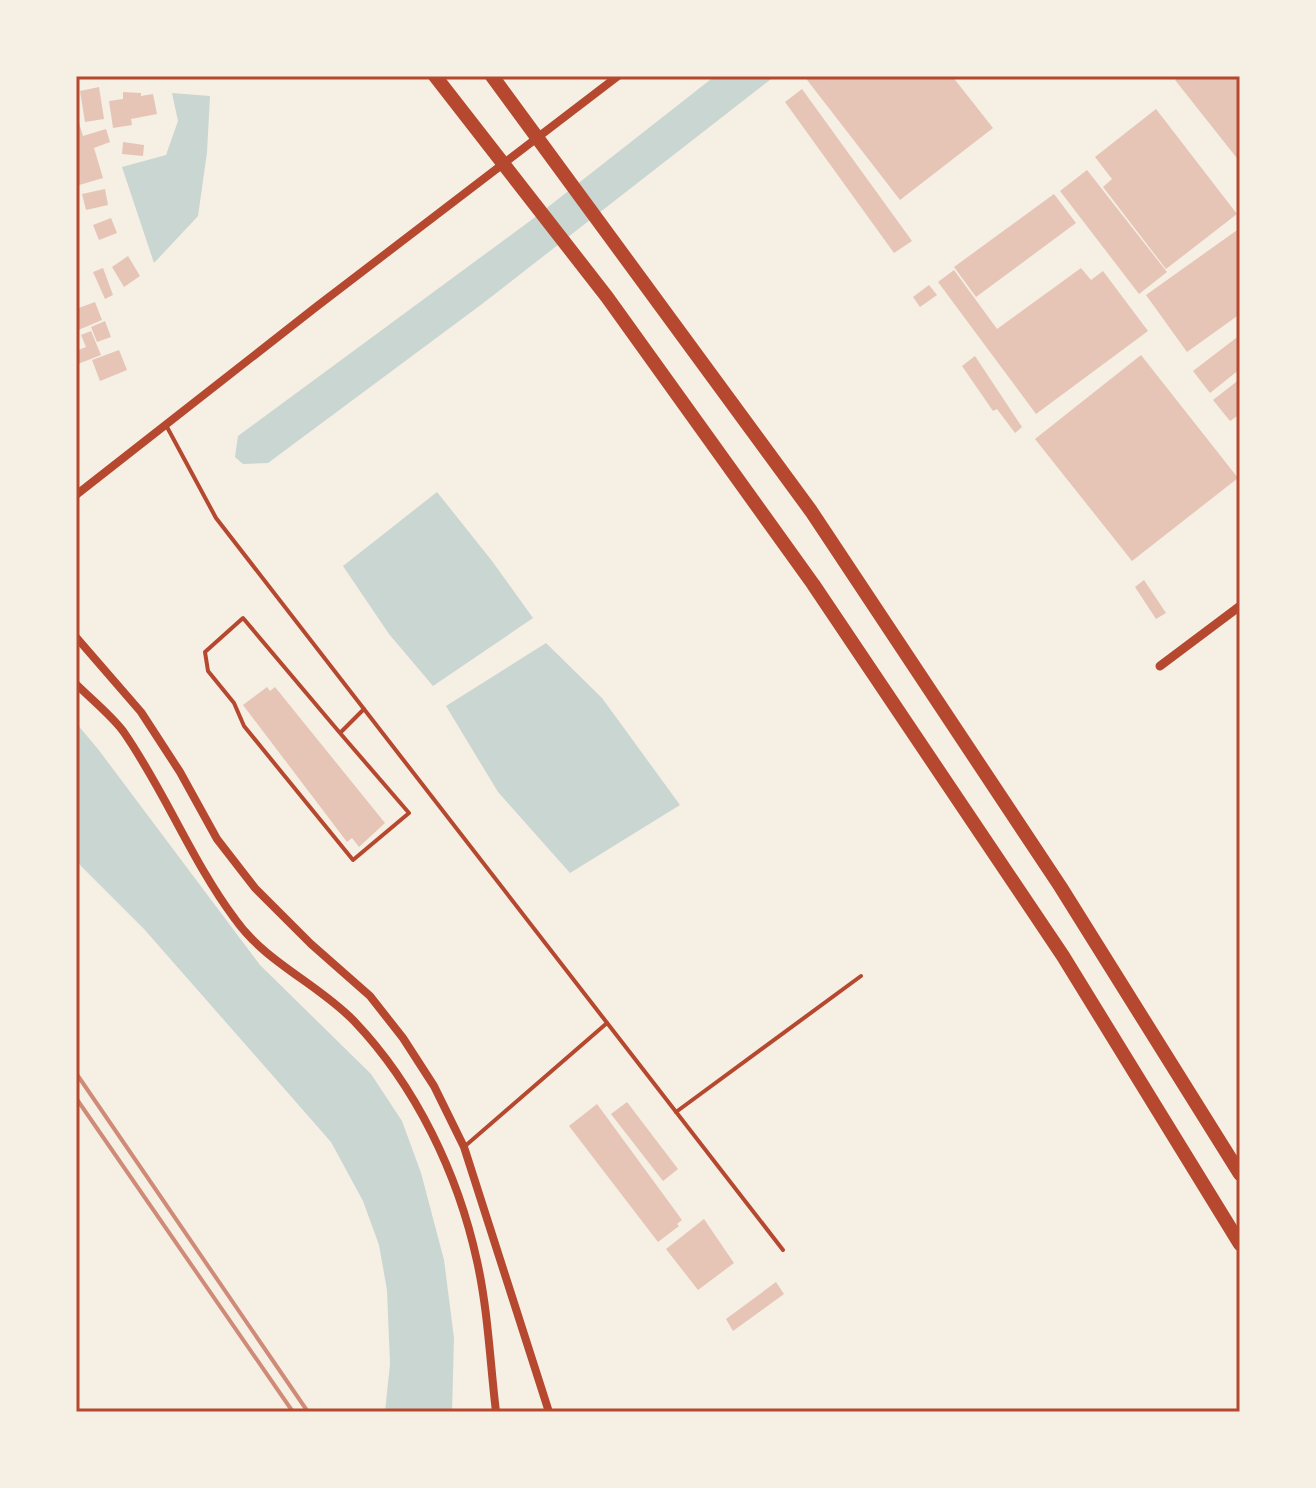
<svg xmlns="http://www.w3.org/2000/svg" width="1316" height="1488" font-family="Mulish,sans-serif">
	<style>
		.water { fill: #c9d6d2 }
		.building { fill: #e6c5b7 }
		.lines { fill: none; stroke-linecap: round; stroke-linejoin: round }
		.service { stroke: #b5482f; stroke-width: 4 }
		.minor { stroke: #b5482f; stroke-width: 8 }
		.tertiary { stroke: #b5482f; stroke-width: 9 }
		.motorway { stroke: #b5482f; stroke-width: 14 }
		.rail { stroke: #cf8b77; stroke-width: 4 }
		.neatline { fill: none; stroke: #b5482f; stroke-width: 3 }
	</style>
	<rect width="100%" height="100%" fill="#f6efe4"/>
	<!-- water -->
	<g class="water">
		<polygon points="715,76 775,76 482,304 268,463 243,464 235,457 238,436 534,218"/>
		<polygon points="172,93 210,96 207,152 198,216 154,263 122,167 166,155 178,121"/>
		<polygon points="437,492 492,561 533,618 433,686 389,634 343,566"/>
		<polygon points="546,643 602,698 680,805 570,873 498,792 446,706"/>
		<polygon points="76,723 98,749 260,965 371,1074 402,1121 421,1173 444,1260 454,1338 452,1412 385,1412 390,1364 387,1290 379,1245 363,1201 331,1142 144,929 76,861"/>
	</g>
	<!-- building -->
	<g class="building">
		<polygon points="804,76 952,76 993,128 900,200"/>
		<polygon points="1180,76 1240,76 1240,162 1175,80"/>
		<polygon points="99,87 104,119 85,122 80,91"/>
		<polygon points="802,89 912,241 894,253 785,102"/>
		<polygon points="123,92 141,93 141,96 153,94 157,114 131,119 132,125 113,128 109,101 123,99"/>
		<polygon points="1156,109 1237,214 1166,269 1103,187 1112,179 1095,157"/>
		<polygon points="79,123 83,136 106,129 110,142 94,148 103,178 76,186 76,124"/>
		<polygon points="123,142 144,145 143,156 122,154"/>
		<polygon points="1087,170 1167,272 1139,294 1060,191"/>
		<polygon points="105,189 108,205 86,210 82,194"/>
		<polygon points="1054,194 1076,223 976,297 954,267"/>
		<polygon points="111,218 117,233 99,240 93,225"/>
		<polygon points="1240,228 1240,314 1187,352 1146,295"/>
		<polygon points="128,256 140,276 124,287 112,267"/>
		<polygon points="103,268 113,295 105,299 93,272"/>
		<polygon points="1081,268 1091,280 1103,271 1148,331 1036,414 938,282 954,270 997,329"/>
		<polygon points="929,285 937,295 920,307 913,297"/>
		<polygon points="95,302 102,320 76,331 76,309"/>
		<polygon points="105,321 111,337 97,342 91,327"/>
		<polygon points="91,331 101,355 78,364 76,351 86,347 81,335"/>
		<polygon points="1240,335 1240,369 1210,393 1193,371"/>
		<polygon points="119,350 127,370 100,381 92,360"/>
		<polygon points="1141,355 1238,478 1132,561 1035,439"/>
		<polygon points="975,356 1022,427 1015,433 997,409 993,411 962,366"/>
		<polygon points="1240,379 1240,414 1230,421 1213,400"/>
		<polygon points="1144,580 1166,613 1156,619 1135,587"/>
		<polygon points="267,687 270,691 275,687 385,823 359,847 352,838 347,842 243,705"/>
		<polygon points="627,1102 678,1169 663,1181 611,1114"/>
		<polygon points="597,1104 682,1220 677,1224 679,1226 658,1242 569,1126"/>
		<polygon points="704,1219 734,1263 698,1290 666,1249"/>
		<polygon points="776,1282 784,1294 733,1331 726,1319"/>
	</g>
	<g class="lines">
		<!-- service -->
		<g class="service">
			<polyline points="167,427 216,518 783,1250"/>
			<polyline points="340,733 409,813 353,860 244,726 234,703 208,671 205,652 243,618 340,733 364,709"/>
			<polyline points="676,1112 861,976"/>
			<polyline points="464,1147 607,1023"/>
		</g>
		<!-- minor -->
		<g class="minor">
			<polyline points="76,495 316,307 618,76"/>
			<polyline points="76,637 141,712 180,772 217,839 255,888 311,944 370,996 403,1038 434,1086 464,1147 549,1412"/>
			<path d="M76 684C91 699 110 714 123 731 165 791 191 860 235 919 266 963 317 983 354 1021 416 1086 458 1174 477 1261 488 1310 490 1362 496 1412"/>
		</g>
		<!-- tertiary -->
		<polyline class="tertiary" points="1160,666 1240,606"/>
		<!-- motorway -->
		<g class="motorway">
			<polyline points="435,76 607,297 813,584 1063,956 1240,1244"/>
			<polyline points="492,76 811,511 1060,886 1240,1174"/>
		</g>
		<!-- rail -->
		<g class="rail">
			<polyline points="76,1073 308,1412"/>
			<polyline points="76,1098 293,1412"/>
		</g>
	</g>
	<!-- border -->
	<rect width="1316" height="1488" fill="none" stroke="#f6efe4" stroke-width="156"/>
	<rect x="78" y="78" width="1160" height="1332" class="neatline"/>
</svg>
